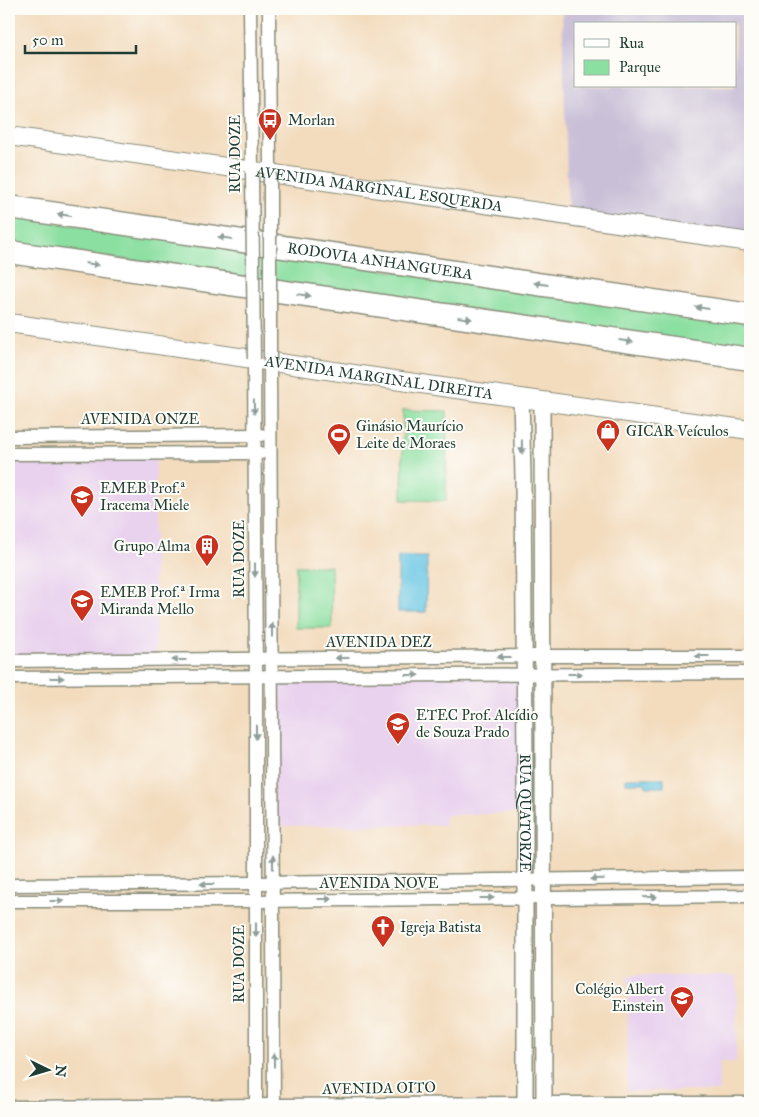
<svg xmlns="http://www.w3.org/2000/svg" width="759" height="1117" font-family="'IM FELL Great Primer',serif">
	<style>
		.built { fill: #e9d2ee }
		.industrial { fill: #c9bfd7; fill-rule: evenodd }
		.green { fill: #8bdfa0; stroke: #558e6a }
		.water { fill: #65c5e4; stroke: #42818c }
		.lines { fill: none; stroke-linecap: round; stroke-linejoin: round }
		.minor-casing { stroke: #898c79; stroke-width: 15 }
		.tertiary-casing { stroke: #898c79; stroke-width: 18 }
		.secondary-casing { stroke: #898c79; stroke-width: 20 }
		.motorway-casing { stroke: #898c79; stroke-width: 25 }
		.minor { stroke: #fff; stroke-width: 12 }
		.tertiary { stroke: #fff; stroke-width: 15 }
		.secondary { stroke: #fff; stroke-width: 18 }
		.motorway { stroke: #fff; stroke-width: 22 }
		.minor-bridge-casing { stroke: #898c79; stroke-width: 15; stroke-linecap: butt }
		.minor-bridge { stroke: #fff; stroke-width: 12 }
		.oneway { fill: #8f9e9a }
		.labels { text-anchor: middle; stroke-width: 4; stroke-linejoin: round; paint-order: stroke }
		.poi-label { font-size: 15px; fill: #1f3d34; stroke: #fdfcf7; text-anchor: start }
		.street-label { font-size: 15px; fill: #1f3d34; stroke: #fdfcf7 }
	</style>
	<rect width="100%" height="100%" fill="#fdfcf7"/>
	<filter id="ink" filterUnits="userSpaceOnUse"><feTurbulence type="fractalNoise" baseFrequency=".02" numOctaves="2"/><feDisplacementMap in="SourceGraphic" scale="10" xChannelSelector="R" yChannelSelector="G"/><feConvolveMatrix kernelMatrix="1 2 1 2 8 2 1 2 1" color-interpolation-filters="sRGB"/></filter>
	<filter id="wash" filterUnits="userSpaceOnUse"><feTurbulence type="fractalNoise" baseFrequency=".0096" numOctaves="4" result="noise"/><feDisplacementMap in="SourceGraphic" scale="20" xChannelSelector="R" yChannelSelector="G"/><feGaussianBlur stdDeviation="1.12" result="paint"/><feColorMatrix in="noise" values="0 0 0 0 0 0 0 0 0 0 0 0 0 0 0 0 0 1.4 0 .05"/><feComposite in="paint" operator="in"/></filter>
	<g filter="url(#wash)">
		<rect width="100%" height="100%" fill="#f3dcbe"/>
		<!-- built -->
		<g class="built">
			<polygon points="156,453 154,583 156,584 156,659 9,661 9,454"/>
			<polygon points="524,675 525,813 446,815 445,825 273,826 272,676"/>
			<polygon points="628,975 737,976 736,1062 719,1062 719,1091 627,1091"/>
		</g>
		<!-- industrial -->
		<path class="industrial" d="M562 9H750V242L568 216ZM575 24H735V86H575Z"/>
		<!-- green -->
		<g class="green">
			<polygon points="9,216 750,323 750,350 9,243"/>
			<polygon points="403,410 447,411 446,501 402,500"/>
			<polygon points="296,566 331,566 332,628 296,628"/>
		</g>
		<!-- water -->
		<g class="water">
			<polygon points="398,557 427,557 426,612 398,612"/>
			<polygon points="626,778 664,778 664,787 646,787 645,783 626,783"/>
		</g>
	</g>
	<g filter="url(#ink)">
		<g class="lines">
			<!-- minor casing -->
			<g class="minor-casing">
				<g id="minor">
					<polyline points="250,9 252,171"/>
					<polyline points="269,9 270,173"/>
					<polyline points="254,359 256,677 256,1108"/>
					<polyline points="270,361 274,1108"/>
					<polyline points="9,437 261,435"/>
					<polyline points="9,454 261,453"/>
					<polyline points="9,661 542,656 750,656"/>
					<polyline points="9,678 750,673"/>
					<polyline points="9,885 256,883 750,877"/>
					<polyline points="9,901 256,901 750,896"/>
					<polyline points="9,1107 525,1103 750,1103"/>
				</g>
			</g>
			<!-- tertiary casing -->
			<g class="tertiary-casing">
				<g id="tertiary">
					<path id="s1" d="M521 398 523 476 525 763V1108"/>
					<polyline points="542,401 544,1108"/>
				</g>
			</g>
			<!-- secondary casing -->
			<g class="secondary-casing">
				<g id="secondary">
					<path id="s2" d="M9 136 750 242"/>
					<path id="s3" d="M9 323 442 387 750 430"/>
				</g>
			</g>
			<!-- motorway casing -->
			<g class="motorway-casing">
				<g id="motorway">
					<path id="s4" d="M9 207 750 315"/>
					<polyline points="9,252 750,359"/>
				</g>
			</g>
			<!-- minor -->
			<use href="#minor" class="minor"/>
			<!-- tertiary -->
			<use href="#tertiary" class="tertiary"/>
			<!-- secondary -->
			<use href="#secondary" class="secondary"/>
			<!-- motorway -->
			<use href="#motorway" class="motorway"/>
			<!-- minor-bridge casing -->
			<g class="minor-bridge-casing">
				<g id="minor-bridge">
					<polyline points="252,171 254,359"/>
					<polyline points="270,173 270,361"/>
				</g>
			</g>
			<!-- minor-bridge -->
			<use href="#minor-bridge" class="minor-bridge"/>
		</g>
		<!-- one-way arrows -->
		<defs><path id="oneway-solid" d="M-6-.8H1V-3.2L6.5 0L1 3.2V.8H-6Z" transform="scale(1.25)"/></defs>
		<g class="oneway">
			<use href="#oneway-solid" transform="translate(64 215) rotate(-172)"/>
			<use href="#oneway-solid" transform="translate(225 238) rotate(-172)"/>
			<use href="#oneway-solid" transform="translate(92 264) rotate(8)"/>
			<use href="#oneway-solid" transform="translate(541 284) rotate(-172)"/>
			<use href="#oneway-solid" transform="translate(304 295) rotate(8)"/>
			<use href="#oneway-solid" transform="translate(702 308) rotate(-172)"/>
			<use href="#oneway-solid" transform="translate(465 318) rotate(8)"/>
			<use href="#oneway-solid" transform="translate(626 341) rotate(8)"/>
			<use href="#oneway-solid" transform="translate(254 407) rotate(89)"/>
			<use href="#oneway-solid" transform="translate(522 447) rotate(89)"/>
			<use href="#oneway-solid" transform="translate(255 570) rotate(90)"/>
			<use href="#oneway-solid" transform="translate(272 630) rotate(-90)"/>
			<use href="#oneway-solid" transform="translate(702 656) rotate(180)"/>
			<use href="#oneway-solid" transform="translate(504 657) rotate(180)"/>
			<use href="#oneway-solid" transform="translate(342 658) rotate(180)"/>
			<use href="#oneway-solid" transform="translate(179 660) rotate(180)"/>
			<use href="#oneway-solid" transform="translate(575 674)"/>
			<use href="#oneway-solid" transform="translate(412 675)"/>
			<use href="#oneway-solid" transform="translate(57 678)"/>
			<use href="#oneway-solid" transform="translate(256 732) rotate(90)"/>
			<use href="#oneway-solid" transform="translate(273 862) rotate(-90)"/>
			<use href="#oneway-solid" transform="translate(597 879) rotate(179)"/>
			<use href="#oneway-solid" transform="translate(207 884) rotate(180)"/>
			<use href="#oneway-solid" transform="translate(650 897) rotate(-1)"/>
			<use href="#oneway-solid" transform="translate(487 898)"/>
			<use href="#oneway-solid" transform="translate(325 899)"/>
			<use href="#oneway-solid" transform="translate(57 901)"/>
			<use href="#oneway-solid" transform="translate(256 930) rotate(90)"/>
			<use href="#oneway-solid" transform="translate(274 1060) rotate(-90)"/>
		</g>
	</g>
	<!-- icons -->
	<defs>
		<g id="bus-pin" transform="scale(1.25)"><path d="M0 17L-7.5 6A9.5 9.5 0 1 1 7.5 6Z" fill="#c8321e" stroke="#fdfcf7"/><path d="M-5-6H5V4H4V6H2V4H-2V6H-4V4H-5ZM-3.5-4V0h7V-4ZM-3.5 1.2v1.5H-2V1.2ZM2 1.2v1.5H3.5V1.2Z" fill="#fff"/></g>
		<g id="shop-pin" transform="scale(1.25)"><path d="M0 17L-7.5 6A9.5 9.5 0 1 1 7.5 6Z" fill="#c8321e" stroke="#fdfcf7"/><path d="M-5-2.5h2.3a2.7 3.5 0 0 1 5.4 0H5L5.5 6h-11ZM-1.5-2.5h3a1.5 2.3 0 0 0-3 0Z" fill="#fff"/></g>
		<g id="stadium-pin" transform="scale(1.25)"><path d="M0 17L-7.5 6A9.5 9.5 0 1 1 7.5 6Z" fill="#c8321e" stroke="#fdfcf7"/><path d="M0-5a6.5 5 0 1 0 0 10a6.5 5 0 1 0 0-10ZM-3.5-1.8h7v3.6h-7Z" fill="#fff"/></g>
		<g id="school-pin" transform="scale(1.25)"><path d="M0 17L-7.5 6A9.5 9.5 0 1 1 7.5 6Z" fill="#c8321e" stroke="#fdfcf7"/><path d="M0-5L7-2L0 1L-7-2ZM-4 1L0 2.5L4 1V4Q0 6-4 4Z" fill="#fff"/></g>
		<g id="building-pin" transform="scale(1.25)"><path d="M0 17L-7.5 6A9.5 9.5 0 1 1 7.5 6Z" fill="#c8321e" stroke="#fdfcf7"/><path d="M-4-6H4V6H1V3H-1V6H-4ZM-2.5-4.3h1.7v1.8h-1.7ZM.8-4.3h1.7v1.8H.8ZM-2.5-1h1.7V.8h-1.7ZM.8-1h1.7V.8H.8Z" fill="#fff"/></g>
		<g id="university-pin" transform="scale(1.25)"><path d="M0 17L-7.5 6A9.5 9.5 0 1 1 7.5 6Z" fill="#c8321e" stroke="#fdfcf7"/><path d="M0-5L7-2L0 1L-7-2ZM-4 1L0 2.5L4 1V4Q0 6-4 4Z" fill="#fff"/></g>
		<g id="church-pin" transform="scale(1.25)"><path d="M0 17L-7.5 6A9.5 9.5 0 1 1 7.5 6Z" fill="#c8321e" stroke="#fdfcf7"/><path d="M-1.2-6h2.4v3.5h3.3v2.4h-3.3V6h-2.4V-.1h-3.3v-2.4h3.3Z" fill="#fff"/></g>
	</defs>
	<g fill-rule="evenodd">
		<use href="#bus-pin" x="270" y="120"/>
		<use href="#shop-pin" x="608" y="431"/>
		<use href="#stadium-pin" x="339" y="435"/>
		<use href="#school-pin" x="82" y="497"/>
		<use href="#building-pin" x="207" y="546"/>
		<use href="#school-pin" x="82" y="601"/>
		<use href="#university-pin" x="398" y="724"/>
		<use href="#church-pin" x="383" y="927"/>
		<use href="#school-pin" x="682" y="998"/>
	</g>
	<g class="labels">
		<!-- poi labels -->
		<g class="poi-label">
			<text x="288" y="125">Morlan</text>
			<text x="356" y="431">Ginásio Maurício<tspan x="356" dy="17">Leite de Moraes</tspan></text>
			<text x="626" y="436">GICAR Veículos</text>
			<text x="100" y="493">EMEB Prof.ª<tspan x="100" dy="17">Iracema Miele</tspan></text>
			<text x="190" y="551" text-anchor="end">Grupo Alma</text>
			<text x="100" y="597">EMEB Prof.ª Irma<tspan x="100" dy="17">Miranda Mello</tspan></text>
			<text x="416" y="720">ETEC Prof. Alcídio<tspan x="416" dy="17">de Souza Prado</tspan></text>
			<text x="400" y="932">Igreja Batista</text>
			<text x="664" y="994" text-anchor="end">Colégio Albert<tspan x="664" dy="17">Einstein</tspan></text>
		</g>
		<!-- street labels -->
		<g class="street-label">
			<text transform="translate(235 154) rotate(-90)" y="5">RUA DOZE</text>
			<text dy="5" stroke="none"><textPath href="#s2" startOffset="374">AVENIDA MARGINAL ESQUERDA</textPath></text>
			<text dy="5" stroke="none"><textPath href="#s4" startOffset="375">RODOVIA ANHANGUERA</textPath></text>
			<text dy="5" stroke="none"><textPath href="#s3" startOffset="374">AVENIDA MARGINAL DIREITA</textPath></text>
			<text x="140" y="424">AVENIDA ONZE</text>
			<text transform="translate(239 559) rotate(-90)" y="5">RUA DOZE</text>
			<text x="379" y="647">AVENIDA DEZ</text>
			<text dy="5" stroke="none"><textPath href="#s1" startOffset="415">RUA QUATORZE</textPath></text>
			<text x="379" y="888">AVENIDA NOVE</text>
			<text transform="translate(239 964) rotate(-90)" y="5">RUA DOZE</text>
			<text transform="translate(379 1088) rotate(-1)" y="5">AVENIDA OITO</text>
		</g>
	</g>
	<!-- margin -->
	<rect width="759" height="1117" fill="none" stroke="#fdfcf7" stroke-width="30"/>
	<!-- legend -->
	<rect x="574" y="22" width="162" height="65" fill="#fdfcf7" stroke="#a4b0a9"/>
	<rect x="584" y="39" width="25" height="8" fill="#ffffff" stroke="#a4b0a9"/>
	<text x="619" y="48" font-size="15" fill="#1f3d34">Rua</text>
	<rect x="584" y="60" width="25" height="15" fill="#8bdfa0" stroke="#a4b0a9"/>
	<text x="619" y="72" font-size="15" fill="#1f3d34">Parque</text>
	<!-- north arrow -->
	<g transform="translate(48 1070) rotate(95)" stroke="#fdfcf7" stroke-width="4" paint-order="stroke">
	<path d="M0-4L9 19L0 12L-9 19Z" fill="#1f3d34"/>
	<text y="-8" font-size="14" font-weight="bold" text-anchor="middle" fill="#1f3d34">N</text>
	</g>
	<!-- scale -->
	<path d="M25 45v8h111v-8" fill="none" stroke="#1f3d34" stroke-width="2.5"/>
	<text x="32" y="45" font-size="15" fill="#1f3d34" stroke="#fdfcf7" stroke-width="4" paint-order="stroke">50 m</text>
</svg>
